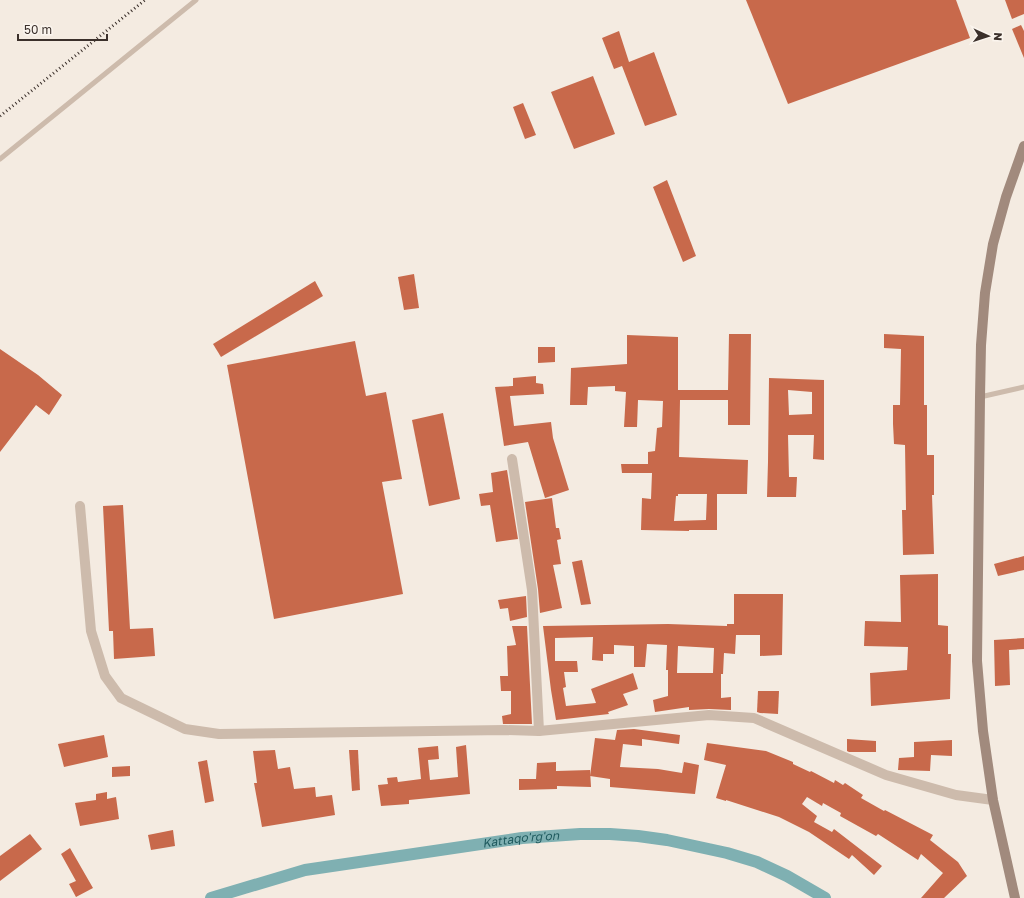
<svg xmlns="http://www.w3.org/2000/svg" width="1024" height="898" font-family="'Golos Text',sans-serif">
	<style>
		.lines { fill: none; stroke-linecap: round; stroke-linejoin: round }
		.canal { stroke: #7fb0b2; stroke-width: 12 }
		.building { fill: #c8694b; fill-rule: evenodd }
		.service { stroke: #cdbbac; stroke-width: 5 }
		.minor { stroke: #cdbbac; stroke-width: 10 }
		.secondary { stroke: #a18a7d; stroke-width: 10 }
		.rail { stroke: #3b302b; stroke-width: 3; stroke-dasharray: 1 3; stroke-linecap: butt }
		.labels { text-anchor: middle; stroke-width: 4; stroke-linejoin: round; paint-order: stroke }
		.water-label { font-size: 12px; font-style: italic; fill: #1f5a5e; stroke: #fbf5ee }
	</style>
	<rect width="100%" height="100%" fill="#f4ebe1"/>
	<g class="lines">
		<!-- canal -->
		<path class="canal" id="s1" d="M211 898 305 870 522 838 580 834H610L638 836 667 840 727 853 757 862 787 876 825 898"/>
	</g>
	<!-- building -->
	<g class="building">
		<polygon points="746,0 956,0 970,38 788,104"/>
		<polygon points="1005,0 1024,0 1024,14 1012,19"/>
		<polygon points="1021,25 1024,31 1024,58 1012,29"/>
		<polygon points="619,31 629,62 654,52 677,115 645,126 622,66 614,69 602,38"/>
		<polygon points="593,76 615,134 574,149 551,92"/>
		<polygon points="523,103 536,135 525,139 513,107"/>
		<polygon points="667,180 696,256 683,262 653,187"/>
		<polygon points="414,274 419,308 404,310 398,277"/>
		<polygon points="315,281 323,296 221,357 213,344"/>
		<path d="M729 334H751L750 425H728V400H680L679 457 748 460 747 494H717V530H689V531L641 530 642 498 651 499 652 473H622L621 464H648V452L655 451 657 428 662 427 663 401 638 400 637 427H624L626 392 615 391V386L588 387 587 405H570L571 368 627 364V335L678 337V390H728ZM678 494H707L706 520 674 521 676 496H678Z"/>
		<polygon points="884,334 924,336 924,405 927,405 927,455 934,455 934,495 932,495 934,554 903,555 902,510 906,510 905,445 894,444 893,424 893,405 900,405 901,349 884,348"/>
		<polygon points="355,341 366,396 386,392 402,479 382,482 403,594 274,619 227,365"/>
		<polygon points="538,347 555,347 555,362 538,363"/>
		<polygon points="0,349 38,375 62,395 49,415 36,405 0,452"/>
		<polygon points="536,376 536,383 543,384 544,394 510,396 514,426 551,422 553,438 569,490 545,498 528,442 504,446 495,387 513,386 513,378"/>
		<path d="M769 378 824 380V460L813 459 814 435H788L789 477H797L796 497H767L768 462ZM788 390 812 392V414L789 415Z"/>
		<polygon points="443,413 460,499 429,506 412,420"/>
		<polygon points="507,470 518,539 496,542 490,505 481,506 479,494 493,492 491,473"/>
		<polygon points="552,498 556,528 559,528 561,539 557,540 561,564 553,565 562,608 540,613 538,589 525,502"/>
		<polygon points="123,505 130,629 153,628 155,656 114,659 113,631 109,631 103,506"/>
		<polygon points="1024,556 1024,570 998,576 994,564"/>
		<polygon points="582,560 591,604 581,605 572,562"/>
		<polygon points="938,574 938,625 948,626 948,654 951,654 950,699 871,706 870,673 907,670 908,647 864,646 865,621 901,622 900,575"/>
		<path d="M734 594H783L782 655 760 656V635H736L735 654 724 653 723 674H721V698L731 697V710L709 709 689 710V707L655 712 653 700 668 696V670H666L667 645 647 644 645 667H634V646L614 645V654H603V661L592 660 593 637 555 638V661H577L578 672H564L566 687 563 688 566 706 596 703 591 689 633 673 638 689 623 694 628 705 608 712 609 714 556 720 551 690 543 626 668 624 727 626V624H734ZM678 646 714 648 713 673H677Z"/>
		<polygon points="526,596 527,617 510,621 508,608 500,609 498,600"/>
		<polygon points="512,626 527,626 532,724 503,724 502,716 511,714 511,691 501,691 500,676 508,676 507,646 516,645"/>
		<polygon points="1024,638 1024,649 1009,650 1010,685 995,686 994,640"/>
		<polygon points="758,691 779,691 778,714 760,713 757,712"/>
		<polygon points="634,729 680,735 679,744 642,739 642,746 623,744 620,767 658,769 682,773 684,762 699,765 695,794 610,787 610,779 590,776 595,738 615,740 617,730"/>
		<polygon points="104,735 108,757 64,767 58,744"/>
		<polygon points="847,739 876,741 876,752 849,752 847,751"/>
		<polygon points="952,740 952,756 931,755 930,771 898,770 899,758 914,757 914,742"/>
		<polygon points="707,743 766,751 793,762 793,764 810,772 811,771 834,783 835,780 843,785 845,783 863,795 861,798 884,811 885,810 933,835 930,840 958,862 967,876 944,898 921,898 943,873 921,854 918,860 878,834 876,836 840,816 841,813 823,803 822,806 807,797 802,804 817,816 814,822 832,832 834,829 882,866 874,875 852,855 849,859 809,832 779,817 726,800 726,801 716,798 726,765 704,760"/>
		<polygon points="466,745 470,794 409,800 409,804 381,806 378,785 388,784 387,778 397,777 398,782 421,779 418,748 438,746 439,759 428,760 430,780 458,777 456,747"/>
		<polygon points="275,750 278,769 290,767 294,789 315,787 316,797 332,795 335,815 262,827 254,783 257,783 253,751"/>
		<polygon points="349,750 358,750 360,790 352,791"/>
		<polygon points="207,760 214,801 205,803 198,762"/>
		<polygon points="556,762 556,771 590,770 591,787 557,786 557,789 519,790 519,779 536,779 537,763"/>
		<polygon points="130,766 130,776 112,777 112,767"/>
		<polygon points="107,792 107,799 116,797 119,819 80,826 75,803 96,800 96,794"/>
		<polygon points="173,830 175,846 151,850 148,835"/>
		<polygon points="30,834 42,849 0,881 0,856"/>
		<polygon points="70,848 93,888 76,897 69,884 76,881 61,854"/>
	</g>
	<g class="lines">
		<!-- service -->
		<g class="service">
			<polyline points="0,159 196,0"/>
			<polyline points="980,397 1024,387"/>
		</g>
		<!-- minor -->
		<g class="minor">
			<polyline points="512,459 532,590 539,731"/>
			<polyline points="80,506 91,631 105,676 121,698 185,729 219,734 505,730 539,731 709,715 754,718 886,775 956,795 993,800"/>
		</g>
		<!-- secondary -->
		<polyline class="secondary" points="1015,898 993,800 983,731 977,661 980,397 981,345 985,293 993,244 1006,197 1024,146"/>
		<!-- rail -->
		<polyline class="rail" points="0,116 145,0"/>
	</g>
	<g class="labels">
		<!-- water labels -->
		<g class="water-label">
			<text dy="4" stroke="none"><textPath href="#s1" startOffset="316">Kattaqo'rg'on</textPath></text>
		</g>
	</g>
	<!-- north arrow -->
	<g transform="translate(988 36) rotate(93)" stroke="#fbf5ee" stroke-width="3" paint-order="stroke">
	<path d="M0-3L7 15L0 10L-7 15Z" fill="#3b302b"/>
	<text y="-6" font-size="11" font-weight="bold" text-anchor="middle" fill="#3b302b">N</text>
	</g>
	<!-- scale -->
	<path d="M18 34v6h89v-6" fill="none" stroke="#3b302b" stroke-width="2"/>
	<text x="24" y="34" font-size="12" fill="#3b302b" stroke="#fbf5ee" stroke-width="3" paint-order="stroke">50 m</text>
</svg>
